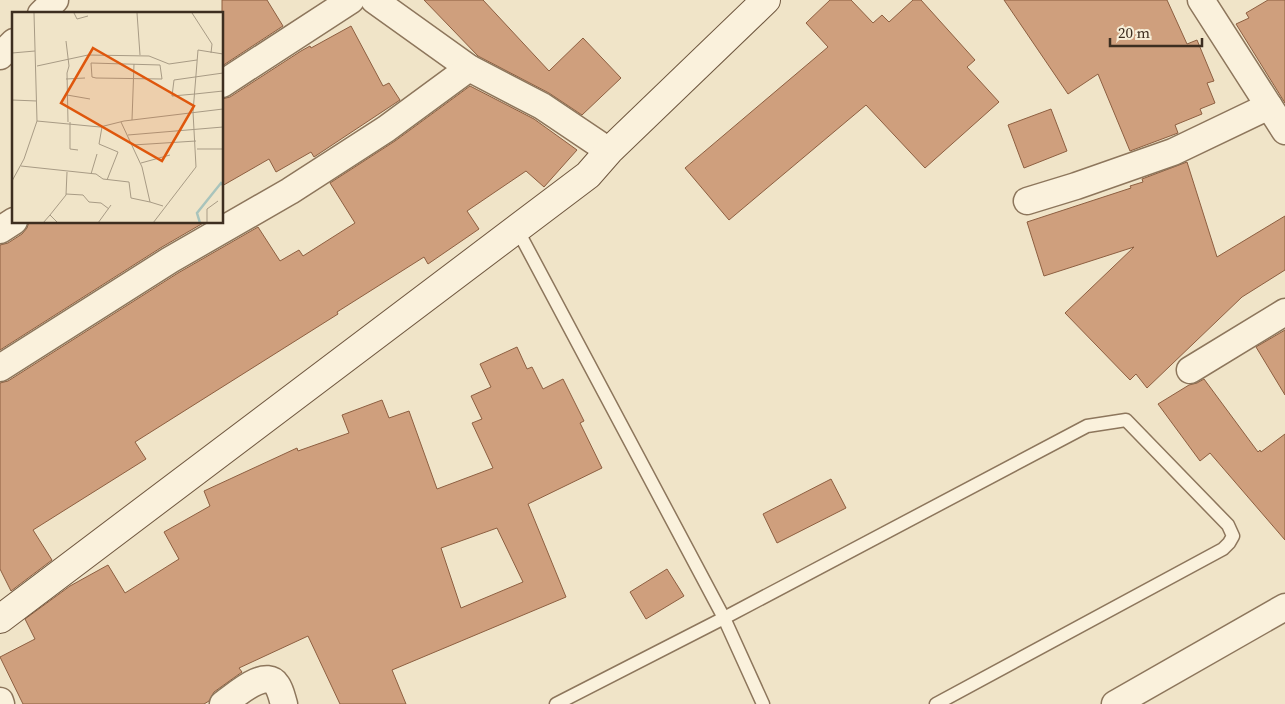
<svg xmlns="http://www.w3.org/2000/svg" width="1285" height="704" font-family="'Source Serif 4',serif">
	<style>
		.building { fill: #cf9f7d; stroke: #8d5f41; fill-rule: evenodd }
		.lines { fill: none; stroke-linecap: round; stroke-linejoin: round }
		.lane-casing { stroke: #8d765c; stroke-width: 15 }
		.street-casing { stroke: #8d765c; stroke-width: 29 }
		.secondary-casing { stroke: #6f573f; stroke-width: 30 }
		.lane { stroke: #faf1dc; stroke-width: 12 }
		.street { stroke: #faf1dc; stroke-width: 26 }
		.secondary { stroke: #faf1dc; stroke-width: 28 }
		.inset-river { fill: none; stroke: #a9c4bc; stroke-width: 2.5 }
		.inset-road { fill: none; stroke: #a89b85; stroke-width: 1 }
		.view { fill: #df570d; fill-opacity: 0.15; stroke: #df570d; stroke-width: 2.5 }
		.inset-edge { fill: none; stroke: #3d2e20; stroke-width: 2.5 }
	</style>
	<rect width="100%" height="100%" fill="#f0e4c8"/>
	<!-- building -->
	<g class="building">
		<polygon points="222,0 267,0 283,26 222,66"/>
		<polygon points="424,0 483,0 549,71 583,38 621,78 582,115 549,93 478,56"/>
		<polygon points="830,0 851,0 873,23 882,15 889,22 913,0 921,0 975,60 967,67 999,102 925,168 866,105 729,220 685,168 828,47 806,23"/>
		<polygon points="1004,0 1167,0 1187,44 1197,40 1214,81 1207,83 1215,103 1200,109 1202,114 1175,125 1178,133 1130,151 1098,74 1068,94"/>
		<polygon points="1268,0 1285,0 1285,103 1236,24 1249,18 1246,13"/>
		<polygon points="351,26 383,86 389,83 400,100 314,157 311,152 276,172 269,159 222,186 222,99 230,97 301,51 310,46 311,48"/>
		<polygon points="470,86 534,119 577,150 544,187 526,171 467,211 479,229 428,264 424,257 337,312 338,314 135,442 146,459 33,530 52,560 11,591 0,569 0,383 8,381 178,273 258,227 280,261 299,250 303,256 355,223 330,183 395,141"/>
		<polygon points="1051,109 1067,151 1024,168 1008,125"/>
		<polygon points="1187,162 1217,257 1285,216 1285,270 1242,297 1147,388 1136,374 1130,380 1065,313 1134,247 1044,276 1027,222 1131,188 1130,186 1143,182 1142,179"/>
		<polygon points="29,222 205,222 162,247 0,350 0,245 8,243 22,234 27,228"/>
		<polygon points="1285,330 1285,395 1256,347"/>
		<path d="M517 347 527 369 532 367 543 389 563 379 584 421 580 423 602 468 528 504 566 597 392 670 406 704H340L308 636 239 668 242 672 214 692 209 701 204 704H23L0 657 35 639 25 619 70 586 108 565 125 593 179 559 164 532 210 506 204 491 297 448 298 451 349 433 342 415 382 400 389 418 409 411 437 489 493 468 472 423 482 419 471 396 491 387 480 364ZM497 528 523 582 461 608 441 548Z"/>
		<polygon points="1204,379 1258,452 1260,450 1261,452 1285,434 1285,540 1210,453 1200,461 1158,404 1189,385 1197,383"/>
		<polygon points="831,479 846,508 777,543 763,514"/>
		<polygon points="667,569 684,596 646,619 630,592"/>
	</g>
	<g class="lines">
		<!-- lane casing -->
		<g class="lane-casing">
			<g id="lane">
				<polyline points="517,229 724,618 763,704"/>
				<polyline points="556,704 724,618 1087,426 1126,420 1228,525 1233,536 1229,543 1223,549 936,704"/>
			</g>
		</g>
		<!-- street casing -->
		<g class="street-casing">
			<g id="street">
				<polyline points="374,0 469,68 542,106 609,151"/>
				<polyline points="1201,0 1285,131"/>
				<polyline points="41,14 55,0"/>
				<polyline points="0,56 14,42"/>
				<polyline points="222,84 351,0"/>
				<polyline points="1027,201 1076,186 1173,152 1269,106"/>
				<polyline points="0,230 14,221"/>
				<polyline points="0,368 170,260 290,191 386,129 469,68"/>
				<polyline points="1190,370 1285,312"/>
				<polyline points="0,701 1,704"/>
				<path d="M223 704C235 696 266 667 277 685 281 691 282 698 284 704"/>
				<polyline points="1115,704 1285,607"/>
			</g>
		</g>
		<!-- secondary casing -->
		<g class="secondary-casing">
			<polyline id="secondary" points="0,619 588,175 609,151 766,0"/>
		</g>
		<!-- lane -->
		<use href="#lane" class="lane"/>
		<!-- street -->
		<use href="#street" class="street"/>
		<!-- secondary -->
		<use href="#secondary" class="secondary"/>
	</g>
	<!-- overview -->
	<g transform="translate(12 12)">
		<rect width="211" height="211" fill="#f0e4c8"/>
		<path class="inset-river" d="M188 211 185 201 209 171 211 173"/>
		<path class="inset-road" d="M62 1 65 7 76 4M125 1 128 43M180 1 200 32 199 41M54 29 57 54 55 61 56 110M0 41 23 39M79 51 148 53 150 67 84 66 80 65ZM25 54 76 43 137 44 157 52 185 48M54 67 73 66M183 82 160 84 162 68 211 61M183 82 211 79M55 83 78 87M0 88 25 89M120 108 122 52M25 109 88 115 112 109 211 97M58 110V137L66 138M109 110 130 155 138 190 151 194M90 115 87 132 106 140 95 168M116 123 211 115M121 133 184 129M185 137H211M129 151 158 143M9 154 84 162 91 167 117 170 119 186 138 190M79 162 85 142M0 169 12 147 25 109 22 1M54 182 71 183 77 190 89 191 97 197M38 203 54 183 55 160M31 211 38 203 46 211M86 211 99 193M141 211 184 155 181 100 186 38 211 42M195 211V197L206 189"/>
		<path class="view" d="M81 36 182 94 150 149 49 91Z"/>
		<rect width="211" height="211" class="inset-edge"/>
	</g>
	<!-- scale -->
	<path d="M1110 38v8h92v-8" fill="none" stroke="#3d2e20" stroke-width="2.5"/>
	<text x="1118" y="38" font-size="15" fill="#3d2e20" stroke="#f7eed8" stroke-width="4" paint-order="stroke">20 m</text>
</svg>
